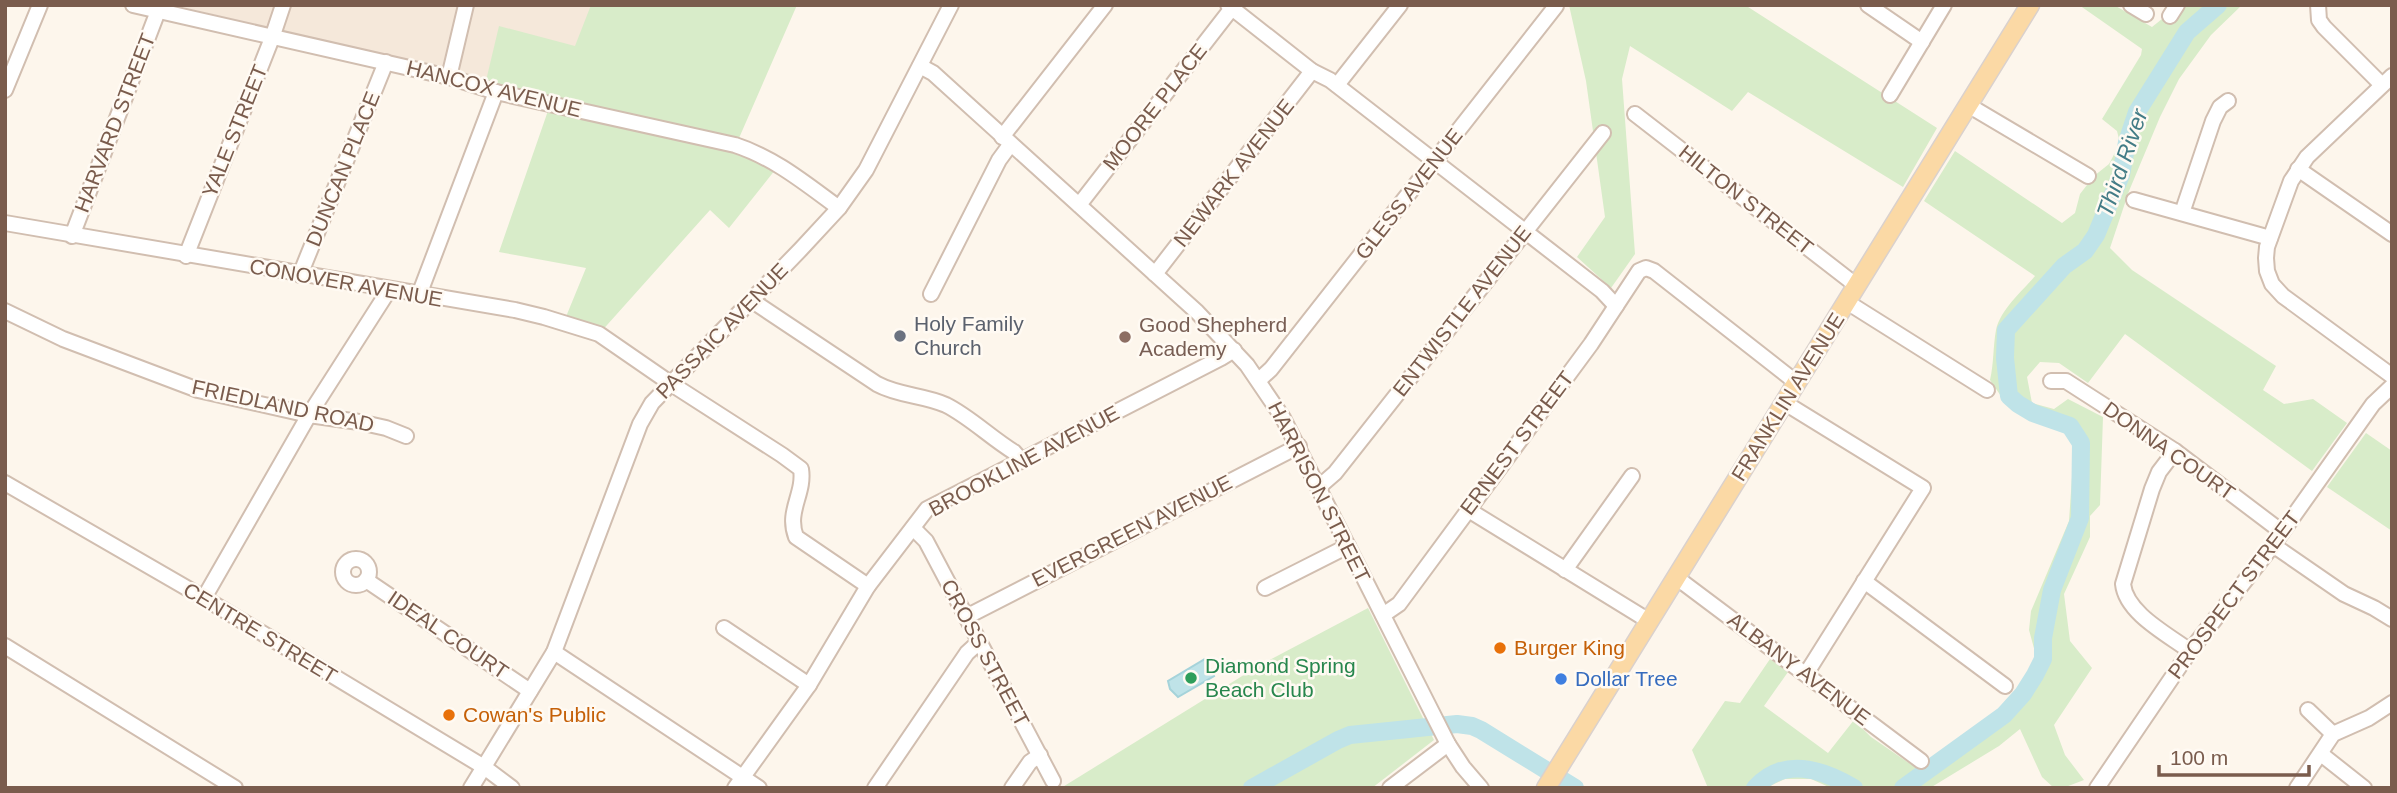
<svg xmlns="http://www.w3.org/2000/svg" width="2397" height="793" font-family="Arial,sans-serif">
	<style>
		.residential { fill: #f5e8da }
		.green { fill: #d8ecc9 }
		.water { fill: #bfe3e8; stroke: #a5d3da; stroke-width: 2 }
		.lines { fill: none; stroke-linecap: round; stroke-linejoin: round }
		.river { stroke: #bfe3e8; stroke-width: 18 }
		.minor-casing { stroke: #d1beb0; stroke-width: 18 }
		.major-casing { stroke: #dad1cd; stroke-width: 21 }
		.minor { stroke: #fff; stroke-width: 14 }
		.major { stroke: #fbd9a5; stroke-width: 18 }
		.worship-dot { fill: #6b7280; stroke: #fffaf3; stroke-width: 2.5 }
		.education-dot { fill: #8d6e63; stroke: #fffaf3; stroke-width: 2.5 }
		.food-dot { fill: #e8710a; stroke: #fffaf3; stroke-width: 2.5 }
		.leisure-dot { fill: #2e9e5b; stroke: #fffaf3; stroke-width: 2.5 }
		.shop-dot { fill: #3f7fe0; stroke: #fffaf3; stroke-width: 2.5 }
		.labels { text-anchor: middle; stroke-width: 5; stroke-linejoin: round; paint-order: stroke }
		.street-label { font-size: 21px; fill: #7a5c4d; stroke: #fffaf3 }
		.worship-label { font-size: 21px; fill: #5b616d; stroke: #fffaf3; text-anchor: start }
		.education-label { font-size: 21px; fill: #785e54; stroke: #fffaf3; text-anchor: start }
		.food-label { font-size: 21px; fill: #c56008; stroke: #fffaf3; text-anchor: start }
		.leisure-label { font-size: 21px; fill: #27864d; stroke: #fffaf3; text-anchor: start }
		.shop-label { font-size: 21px; fill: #366cbe; stroke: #fffaf3; text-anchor: start }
		.water-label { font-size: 23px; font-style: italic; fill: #437c86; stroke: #fffaf3 }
	</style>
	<rect width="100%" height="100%" fill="#fdf6ec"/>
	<!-- residential -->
	<polygon class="residential" points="174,5 592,5 575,48 489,81"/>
	<!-- green -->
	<g class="green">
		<polygon points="591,5 797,5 736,145 779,165 729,228 710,210 599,334 563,324 586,268 499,252 550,105 484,89 499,26 575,46"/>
		<polygon points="1569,5 1745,5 1937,128 1903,187 1748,92 1732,111 1630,46 1622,79 1635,254 1611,288 1577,257 1605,217 1586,81"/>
		<path d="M2079 5H2114L2152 27 2162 19 2166 5H2242L2211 35 2179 79 2160 117 2129 191 2110 248 2132 270 2276 366 2263 390 2284 404 2313 399 2347 423 2312 471 2125 334 2088 383 2059 363 2040 362 2027 377 2032 403 2054 409 2068 399 2103 417 2100 505 2090 516V537L2064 594 2070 641 2092 668 2054 725 2065 755 2084 780 2063 788H2054L2042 777 2020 729 1999 746 1930 788H1831L1811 779H1785L1766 788H1708L1692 750 1725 701 1740 703 1770 659 1788 672 1764 706 1828 753 1854 720 1871 737 1919 770 1926 772 2004 715 2023 694 2035 675V652L2029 630 2031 611 2069 521 2074 448 2065 431 2048 422 2027 418 2007 405 1990 380C1994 363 1993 346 1996 330 2000 310 2023 290 2035 276L1924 201 1955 151 2062 223 2075 213 2080 194 2094 176 2109 164 2120 143 2117 131 2102 119 2141 55 2142 49Z"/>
		<polygon points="2366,433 2392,451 2392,531 2327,487"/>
		<polygon points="1368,608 1434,740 1372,788 1061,788 1260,665"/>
	</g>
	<!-- water -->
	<polygon class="water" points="1205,659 1214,676 1178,697 1170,689 1168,681"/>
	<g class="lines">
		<!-- river -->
		<g class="river">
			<polyline points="1252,788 1338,740 1350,735 1457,724 1472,726 1481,730 1575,788"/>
			<path d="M1755 788C1784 756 1822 769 1854 788"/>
			<polyline points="1903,788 2004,715 2023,694 2035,675 2043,659 2043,638 2052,590 2080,518 2081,443 2070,426 2033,413 2018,404 2009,396 2005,358 2006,330 2064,266 2085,251 2096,235 2121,175 2127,142 2137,112 2187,32 2218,5"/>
		</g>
		<!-- minor casing -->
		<g class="minor-casing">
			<g id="minor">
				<path d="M133 5 449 77 496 92 735 145C775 158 806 184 839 208"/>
				<polyline points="1228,5 1312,71 1330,80 1602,291 1616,306"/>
				<polyline points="1868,5 1922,42"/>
				<polyline points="2131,5 2146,14"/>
				<polyline points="2318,5 2319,20 2324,27 2382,85"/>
				<polyline points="2170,16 2177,5"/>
				<polyline points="920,66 933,73 1197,312 1247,365 1283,418 1448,744 1463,767 1481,788"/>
				<polyline points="2392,76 2307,157 2291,181 2267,247 2266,258 2267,271 2272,284 2283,296 2392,376"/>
				<polyline points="449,77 466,5"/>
				<polyline points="1337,85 1400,5"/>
				<polyline points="5,90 40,5"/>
				<polyline points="1890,95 1944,5"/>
				<polyline points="1968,105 2088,176"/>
				<polyline points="1635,114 1857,286"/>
				<polyline points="1002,137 1105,5"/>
				<polyline points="2298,169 2392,234"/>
				<polyline points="2134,200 2270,238"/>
				<polyline points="1079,205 1232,8"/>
				<polyline points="2182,213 2213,121 2220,107 2228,101"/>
				<path d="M5 223 515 310 544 317 599 334 670 383 782 455 801 469C805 494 786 511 796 537L868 586"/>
				<polyline points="72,236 158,11"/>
				<polyline points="186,256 272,38 283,5"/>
				<polyline points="1155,274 1312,71"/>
				<polyline points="300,275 386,62"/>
				<polyline points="931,294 999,160 1010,145"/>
				<polyline points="419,295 496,92"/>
				<path d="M751 300 877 384C899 396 924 395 946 405 970 417 991 438 1014 452L1021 460"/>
				<polyline points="1847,302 1987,390"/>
				<polyline points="5,311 63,339 198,390 309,415 359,422 386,428 406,436"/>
				<polyline points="1259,380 1271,369 1556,6"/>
				<polyline points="2051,381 2066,381 2175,451 2282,532"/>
				<polyline points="1785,403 1923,488 1806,674"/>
				<path d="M2175 451 2159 472 2152 489 2123 584C2126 613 2167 634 2190 651"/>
				<polyline points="5,483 204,598 484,767 512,788"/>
				<polyline points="1320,486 1335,473 1603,133"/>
				<polyline points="1467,509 1649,621"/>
				<polyline points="913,528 926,541 1053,781"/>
				<polyline points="2273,545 2344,594 2374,608 2392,619"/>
				<circle cx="356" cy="572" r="13"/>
				<polyline points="1565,570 1632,476"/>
				<polyline points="1677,578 1921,761"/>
				<polyline points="366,580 530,691"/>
				<polyline points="1864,581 2005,686"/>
				<polyline points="1265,588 1348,546"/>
				<polyline points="204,598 309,415 389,290"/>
				<polyline points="1383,615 1399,604 1591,344 1639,271 1646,268 1654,271 1797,383"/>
				<polyline points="966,617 1299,446"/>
				<polyline points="724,628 809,685"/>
				<polyline points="5,646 235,788"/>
				<polyline points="554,652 759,788"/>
				<polyline points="2308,710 2333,734"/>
				<polyline points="2321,754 2364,788"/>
				<polyline points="471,788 554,652 640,424 652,403 801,249 839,208 866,170 951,5"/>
				<polyline points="735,788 809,685 868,586 927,509 1221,358 1234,350"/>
				<polyline points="875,788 967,653 979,642"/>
				<polyline points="1012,788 1030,762 1040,755"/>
				<polyline points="1390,788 1448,744"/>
				<polyline points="2097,788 2190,651 2273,545 2373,404 2392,386"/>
				<polyline points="2297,788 2333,734 2369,718 2392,703"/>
			</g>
		</g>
		<!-- major casing -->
		<g class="major-casing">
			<polyline id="major" points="1546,788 2030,5"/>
		</g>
		<!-- minor -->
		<use href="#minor" class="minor"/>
		<!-- major -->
		<use href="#major" class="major"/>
	</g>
	<!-- markers -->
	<circle class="worship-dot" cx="900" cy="336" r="7"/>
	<circle class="education-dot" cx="1125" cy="337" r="7"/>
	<g class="food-dot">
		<circle cx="1500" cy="648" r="7"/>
		<circle cx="449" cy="715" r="7"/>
	</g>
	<circle class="leisure-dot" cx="1191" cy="678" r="7"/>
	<circle class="shop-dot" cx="1561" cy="679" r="7"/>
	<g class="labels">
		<!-- street labels -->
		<g class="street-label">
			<text transform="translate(494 89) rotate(14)" y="7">HANCOX AVENUE</text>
			<text transform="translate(1155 107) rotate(-52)" y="7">MOORE PLACE</text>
			<text transform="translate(115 123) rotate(-69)" y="7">HARVARD STREET</text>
			<text transform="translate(235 131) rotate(-68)" y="7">YALE STREET</text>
			<text transform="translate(343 169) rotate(-68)" y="7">DUNCAN PLACE</text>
			<text transform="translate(1234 173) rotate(-52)" y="7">NEWARK AVENUE</text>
			<text transform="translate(1409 194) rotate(-52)" y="7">GLESS AVENUE</text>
			<text transform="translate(1746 200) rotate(38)" y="7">HILTON STREET</text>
			<text transform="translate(346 283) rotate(10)" y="7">CONOVER AVENUE</text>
			<text transform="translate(1462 311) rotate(-52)" y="7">ENTWISTLE AVENUE</text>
			<text transform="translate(722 331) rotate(-46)" y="7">PASSAIC AVENUE</text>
			<text transform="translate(1788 397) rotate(-58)" y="7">FRANKLIN AVENUE</text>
			<text transform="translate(283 406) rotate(12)" y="7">FRIEDLAND ROAD</text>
			<text transform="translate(1517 443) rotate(-53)" y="7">ERNEST STREET</text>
			<text transform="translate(2169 451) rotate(35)" y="7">DONNA COURT</text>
			<text transform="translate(1024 461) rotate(-28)" y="7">BROOKLINE AVENUE</text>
			<text transform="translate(1319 492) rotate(63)" y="7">HARRISON STREET</text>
			<text transform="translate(1132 531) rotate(-27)" y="7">EVERGREEN AVENUE</text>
			<text transform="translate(2234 595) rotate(-53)" y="7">PROSPECT STREET</text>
			<text transform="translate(260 633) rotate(31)" y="7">CENTRE STREET</text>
			<text transform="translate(448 635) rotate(34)" y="7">IDEAL COURT</text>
			<text transform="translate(985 653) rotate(62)" y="7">CROSS STREET</text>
			<text transform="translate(1799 669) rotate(37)" y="7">ALBANY AVENUE</text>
		</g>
		<!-- worship labels -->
		<g class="worship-label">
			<text x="914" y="331">Holy Family<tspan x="914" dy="24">Church</tspan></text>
		</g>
		<!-- education labels -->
		<g class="education-label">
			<text x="1139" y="332">Good Shepherd<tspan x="1139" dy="24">Academy</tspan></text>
		</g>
		<!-- food labels -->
		<g class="food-label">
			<text x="1514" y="655">Burger King</text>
			<text x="463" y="722">Cowan's Public</text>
		</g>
		<!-- leisure labels -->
		<g class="leisure-label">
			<text x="1205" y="673">Diamond Spring<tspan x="1205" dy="24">Beach Club</tspan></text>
		</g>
		<!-- shop labels -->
		<g class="shop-label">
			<text x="1575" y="686">Dollar Tree</text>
		</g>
		<!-- water labels -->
		<g class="water-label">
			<text transform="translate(2122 163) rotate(-71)" y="8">Third River</text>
		</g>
	</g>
	<!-- border -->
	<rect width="2397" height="793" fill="none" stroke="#7a5c4d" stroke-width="14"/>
	<!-- scale -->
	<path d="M2159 765v10h150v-10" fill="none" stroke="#7a5c4d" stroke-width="3.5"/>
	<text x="2170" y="765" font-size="21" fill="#7a5c4d" stroke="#fffaf3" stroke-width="5" paint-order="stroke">100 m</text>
</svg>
